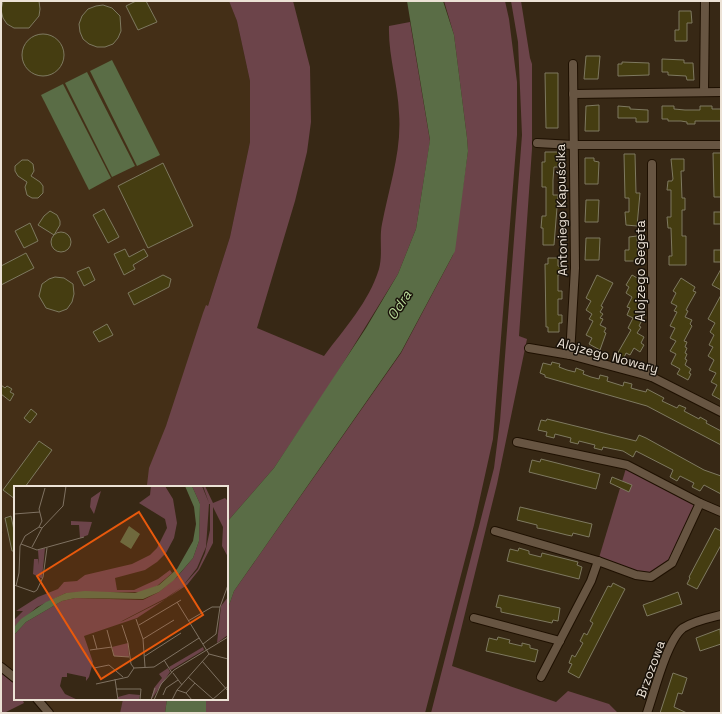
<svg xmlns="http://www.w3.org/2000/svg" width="722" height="714" font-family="'Space Grotesk',sans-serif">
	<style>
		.built { fill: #442f17 }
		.green { fill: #6c444a }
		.water { fill: #5a6d46 }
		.building { fill: #453d11; stroke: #7e7960 }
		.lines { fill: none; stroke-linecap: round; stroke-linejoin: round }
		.street-casing { stroke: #1e1001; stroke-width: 10 }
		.street { stroke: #675542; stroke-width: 8 }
		.labels { text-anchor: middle; stroke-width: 3; stroke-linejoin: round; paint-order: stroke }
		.street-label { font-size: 13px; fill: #ece2d6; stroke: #19120a }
		.water-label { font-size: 14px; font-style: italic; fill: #b9d999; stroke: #19120a }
		.inset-road { fill: none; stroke: #7f7262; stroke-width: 1 }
		.view { fill: #e8590c; fill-opacity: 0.15; stroke: #e8590c; stroke-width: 2 }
		.inset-edge { fill: none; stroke: #ece2d6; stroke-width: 2 }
	</style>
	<rect width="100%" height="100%" fill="#372815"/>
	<!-- built -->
	<g class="built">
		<polygon points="1,1 229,1 237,21 250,81 250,142 230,237 150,487 15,487 15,673 1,662 1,535 3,532 1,531"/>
		<polygon points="43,699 123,699 120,713 54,713"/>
	</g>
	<!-- green -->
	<g class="green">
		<path d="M229 1H293L310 67 311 122 307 152 295 201 257 328 324 356C344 329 369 302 379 269 383 254 379 238 382 224 389 187 402 151 399 113 398 84 388 55 389 26L410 22 430 141 416 229 398 274 329 386 274 468 227 522V487H149L147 485 149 468 166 426 203 313 206 305 208 306 230 237 250 142V81L237 21Z"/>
		<polygon points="444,1 505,1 509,19 517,82 517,135 493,439 474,525 425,713 206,713 206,699 227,699 227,611 234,591 401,353 453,255 468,151 467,138 454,35"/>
		<polygon points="511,1 521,1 530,58 532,64 532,149 519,336 527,339 497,484 452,666 556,702 568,691 609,704 618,713 431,713 494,468 500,421 522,135 518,42"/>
		<polygon points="627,465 700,503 672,563 651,577 598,561"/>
		<polygon points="1,673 15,684 15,699 22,699 24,703 4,713 1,713"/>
		<polygon points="123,699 167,699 165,713 120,713"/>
	</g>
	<!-- water -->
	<g class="water">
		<polygon points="407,1 443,1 454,35 467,138 468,151 455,251 401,352 234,591 227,611 227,522 274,468 366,328 398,274 416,229 430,140"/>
		<polygon points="112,60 160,155 137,166 90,71"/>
		<polygon points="87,72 135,166 112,177 65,83"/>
		<polygon points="63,84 111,178 89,190 41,95"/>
		<polygon points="167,699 206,699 206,713 165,713"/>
	</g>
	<!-- building -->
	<g class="building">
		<polygon points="3,1 39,1 40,9 39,16 29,28 14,28 7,24 3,18 1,10"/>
		<polygon points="136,1 146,1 157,22 138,30 126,6"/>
		<polygon points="103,5 112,8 120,16 121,31 118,38 113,44 105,47 97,47 89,44 83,39 80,32 79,24 82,16 88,9 96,6"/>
		<polygon points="679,11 691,11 692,23 687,23 687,41 675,41 675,30 679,30"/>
		<circle cx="43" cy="55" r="21"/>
		<polygon points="586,56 600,56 598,79 584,79"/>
		<polygon points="662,59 684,60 684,63 693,63 694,80 687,80 686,76 668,75 668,72 662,72"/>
		<polygon points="622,62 649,63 649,75 618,76 618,64 622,64"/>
		<polygon points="545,73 558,73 558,128 546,128"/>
		<polygon points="599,105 599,131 585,131 586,106"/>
		<polygon points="618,106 630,107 630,109 648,110 648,122 636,122 636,118 618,118"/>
		<polygon points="662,106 674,106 674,109 685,110 700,110 700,106 712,106 712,109 721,109 721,121 695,121 695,124 687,124 687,122 681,121 668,121 668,119 662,119"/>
		<polygon points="545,152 560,152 558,167 554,167 553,180 553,195 558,195 554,245 543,245 543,228 541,228 542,216 546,216 546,187 542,187 542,162 545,162"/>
		<polygon points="713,153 721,153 721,197 714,197"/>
		<polygon points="624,154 635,154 636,193 640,193 637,226 626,225 625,212 629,212 629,198 625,198"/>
		<polygon points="585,158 594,158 594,161 599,162 598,184 585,184"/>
		<polygon points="671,159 684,159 684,171 681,171 682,198 685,198 685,210 682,210 682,236 686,236 686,265 669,265 669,256 672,256 671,228 668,228 667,217 671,217 671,190 667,190 668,181 672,181 673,179"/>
		<polygon points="22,160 28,160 33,164 34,171 31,176 40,182 43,186 43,193 38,198 32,198 27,195 25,187 27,182 18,176 15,171 15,166"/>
		<polygon points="163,163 193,226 148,248 118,186"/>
		<polygon points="586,200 599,200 598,222 585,222"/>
		<polygon points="104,209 119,237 108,243 93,215"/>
		<polygon points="50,211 57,215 60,221 60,225 54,235 38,225 44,216"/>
		<rect x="714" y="212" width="7" height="12"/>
		<polygon points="30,223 38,241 24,248 15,231"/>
		<circle cx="61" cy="242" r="10"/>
		<polygon points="637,236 638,261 625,261 625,250 629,250 629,237"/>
		<polygon points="586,238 600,238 599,260 585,260"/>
		<polygon points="125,249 129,257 144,249 148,256 133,265 135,269 124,275 114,254"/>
		<rect x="714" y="250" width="7" height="12"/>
		<polygon points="26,253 34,268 1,285 1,266"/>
		<polygon points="548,258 558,258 558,266 562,267 562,274 558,275 558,291 562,291 562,299 558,299 558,315 562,315 562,323 559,323 559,332 548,332 548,327 546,327 545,264 548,264"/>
		<polygon points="89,267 95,280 84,286 77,272"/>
		<polygon points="721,269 721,290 712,285"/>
		<polygon points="163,275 171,279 169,287 134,305 128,293"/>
		<polygon points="597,275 613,283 601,306 603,307 600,312 603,314 600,318 603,319 600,325 606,328 604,332 606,333 600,350 589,344 592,338 586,335 593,321 589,319 592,314 586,310 591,301 586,298"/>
		<polygon points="632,275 639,279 638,283 640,284 637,291 644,295 639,305 641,306 638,312 644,316 639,326 641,327 637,333 644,337 641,343 644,345 640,352 634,348 630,355 626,353 623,360 616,356 631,330 628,328 633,318 627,315 630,308 627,307 632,297 626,293 629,287 626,285"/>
		<polygon points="55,277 64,278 73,284 74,294 72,302 67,309 59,312 46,308 39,296 42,284 49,279"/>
		<polygon points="681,278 695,287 693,291 696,292 688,306 686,310 688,311 685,317 692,320 690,324 692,326 684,341 687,342 685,347 687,348 685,353 687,354 685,359 687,360 685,365 691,369 689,373 691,374 688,380 677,374 680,369 671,364 676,354 670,351 676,341 670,338 675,328 670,326 677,312 674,311 677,306 671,303 676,293 673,291"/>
		<polygon points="721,295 721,400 712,395 717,385 711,382 716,373 709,370 714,360 708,356 713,347 709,345 714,335 710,332 715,323 708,319"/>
		<polygon points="107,324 113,335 99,342 93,332"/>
		<polygon points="552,362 560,364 559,367 567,370 575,372 576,368 584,371 583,374 591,377 599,379 600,375 608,377 607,381 623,386 624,382 632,384 631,388 638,390 646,392 647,389 664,398 662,401 677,408 679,405 686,408 684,411 699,419 700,417 707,421 706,423 721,431 721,445 647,406 545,377 545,375 540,373 543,363 551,365"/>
		<polygon points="1,385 5,388 7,386 12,389 10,392 14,394 10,401 1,394"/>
		<polygon points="31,409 37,414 30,423 24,418"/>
		<polygon points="547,419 636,441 639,435 646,438 704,470 721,476 721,494 704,485 700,491 692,487 694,483 680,476 677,481 670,477 673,470 636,451 633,457 623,451 603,447 602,450 594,448 595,445 579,441 578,444 570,442 571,438 555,434 554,438 546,436 547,432 538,430 541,420 546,421"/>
		<polygon points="39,441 52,450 25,487 15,487 15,499 3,490"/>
		<polygon points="541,459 600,474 596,489 529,472 532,460 540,462"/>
		<polygon points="612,477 632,485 629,492 610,483"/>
		<polygon points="520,507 592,524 589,537 573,533 572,536 567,535 543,529 537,528 537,525 517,520"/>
		<polygon points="11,516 15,535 15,551 12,551 5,518"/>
		<polygon points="715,528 721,531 721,545 697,589 687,584 690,578 689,577"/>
		<polygon points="519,548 529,551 529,554 541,557 542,553 578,562 577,565 582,567 579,579 507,561 510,549 518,551"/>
		<polygon points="613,583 625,589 579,678 568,672 572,664 569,663 572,655 575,657 583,643 580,641 584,633 587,635 593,623 590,621 608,586 611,587"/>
		<polygon points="678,592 682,604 647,616 643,605"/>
		<polygon points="499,595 560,608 558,621 553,620 552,623 501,612 501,608 496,607"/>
		<polygon points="720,629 721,644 700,651 696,638"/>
		<polygon points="498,637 510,640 509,643 522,646 522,643 530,645 530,648 538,650 535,662 486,651 489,638 497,640"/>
		<polygon points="673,673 687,678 682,694 678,693 674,707 687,713 660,713"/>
	</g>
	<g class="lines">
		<!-- street casing -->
		<g class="street-casing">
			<g id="street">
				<polyline points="704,92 705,1"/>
				<polyline points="573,94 721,92"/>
				<polyline points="537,143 573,145 721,145"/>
				<polyline points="529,348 570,355 652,377 721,412"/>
				<polyline points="570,355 575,268 573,64"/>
				<polyline points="652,377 652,164"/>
				<polyline points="517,442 627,465 700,503 721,512"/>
				<polyline points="495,531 598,561 636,575 651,577 672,563 700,503"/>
				<polyline points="474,618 560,641"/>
				<polyline points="1,667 15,678"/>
				<polyline points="541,677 591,581 598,561"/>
				<polyline points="37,699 49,713"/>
				<path d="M647 713C654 693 667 640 683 628 694 621 709 618 721 615"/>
			</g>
		</g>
		<!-- street -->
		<use href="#street" class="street"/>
	</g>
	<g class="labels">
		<!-- street labels -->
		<g class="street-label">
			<text transform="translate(561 210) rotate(-91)" y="5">Antoniego Kapuścika</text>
			<text transform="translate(640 271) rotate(-90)" y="5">Alojzego Segeta</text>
			<text transform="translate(608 355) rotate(15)" y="5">Alojzego Nowary</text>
			<text transform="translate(650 669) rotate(-70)" y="5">Brzozowa</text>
		</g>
		<!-- water labels -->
		<g class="water-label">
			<text transform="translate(399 305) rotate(-57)" y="5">Odra</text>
		</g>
	</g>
	<!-- overview -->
	<g transform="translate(14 486)">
		<rect width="214" height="214" fill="#372815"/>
		<path d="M137 0H151L159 13 163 37 160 52 152 67 143 76 131 84 101 92 103 104H120L144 93 156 84 158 87 143 100 129 106 52 107 23 121 0 141V134L9 125H2L24 111 44 103 50 96 63 95 71 89 118 78 136 69 143 62 153 42 151 33 125 17 136 9ZM178 0H188L195 17 189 0H191L199 17 211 12 214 15V71L208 60 209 41 199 21V57L185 84 173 99 123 132 70 150 79 176 75 191 72 195V191L53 187V191H48L46 200 51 208 64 214H0V149L12 136 48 115 61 112 129 114 145 106 163 91 179 72 185 55 186 18ZM195 18H196V44L191 67 184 83 168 101 152 113 109 135 58 152 106 136 152 112 168 101 183 82 192 61ZM87 5 80 28 76 21 77 12ZM57 35 78 36 74 49 66 52 65 39H57ZM31 62 28 92H27L19 88 20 73H24L25 79 24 64ZM214 111V149L203 157 207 120ZM114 157 115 171 100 170 98 161ZM189 161 190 164 157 184 155 181ZM154 182 156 186 137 214 140 202 148 192 145 188ZM115 208 126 209 125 213 104 214V211Z" fill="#6c444a" fill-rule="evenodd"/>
		<path d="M171 0H178L186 18 185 55 179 72 160 94 145 106 129 113 61 112 48 115 12 136 0 149V141L7 133 32 116 52 107 71 105 121 107 145 99 163 83 179 55 182 38 180 21ZM115 40 126 48 117 63 106 56Z" fill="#5a6d46"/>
		<path class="inset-road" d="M0 28 26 26M25 41 28 42 49 20 52 0M7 58 23 64 70 51M18 61 28 42M0 99 20 106 23 104 29 91 33 62M2 100 5 87 6 60 11 50 25 41 28 35 25 23 31 2M122 133 129 153 131 181M174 135 198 121H206M108 139 114 157 117 178 120 182M125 139 167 114M93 144 100 170 115 171M79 149 83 163M129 153 160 134M189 158 202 148 206 121 214 99M76 164 98 161M195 168 214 173M131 170 167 147M150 174 158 187M188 175 214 205M80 182 95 179 109 191M120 182 140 181 185 152M159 187 168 199M174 191 199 213M101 193 104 214M82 198 114 191 120 182M102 203H127L126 214M163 204 172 207 178 214M172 207 181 197M149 209 152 202 164 194M137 214 141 202M140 214 147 198 160 184 214 151M158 214 163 204 195 168 163 116M198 214 214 200"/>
		<path class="view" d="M125 26 189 129 87 193 23 90Z"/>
		<rect width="214" height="214" class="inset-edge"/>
	</g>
	<!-- border -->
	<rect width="722" height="714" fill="none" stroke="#ece2d6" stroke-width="4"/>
</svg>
